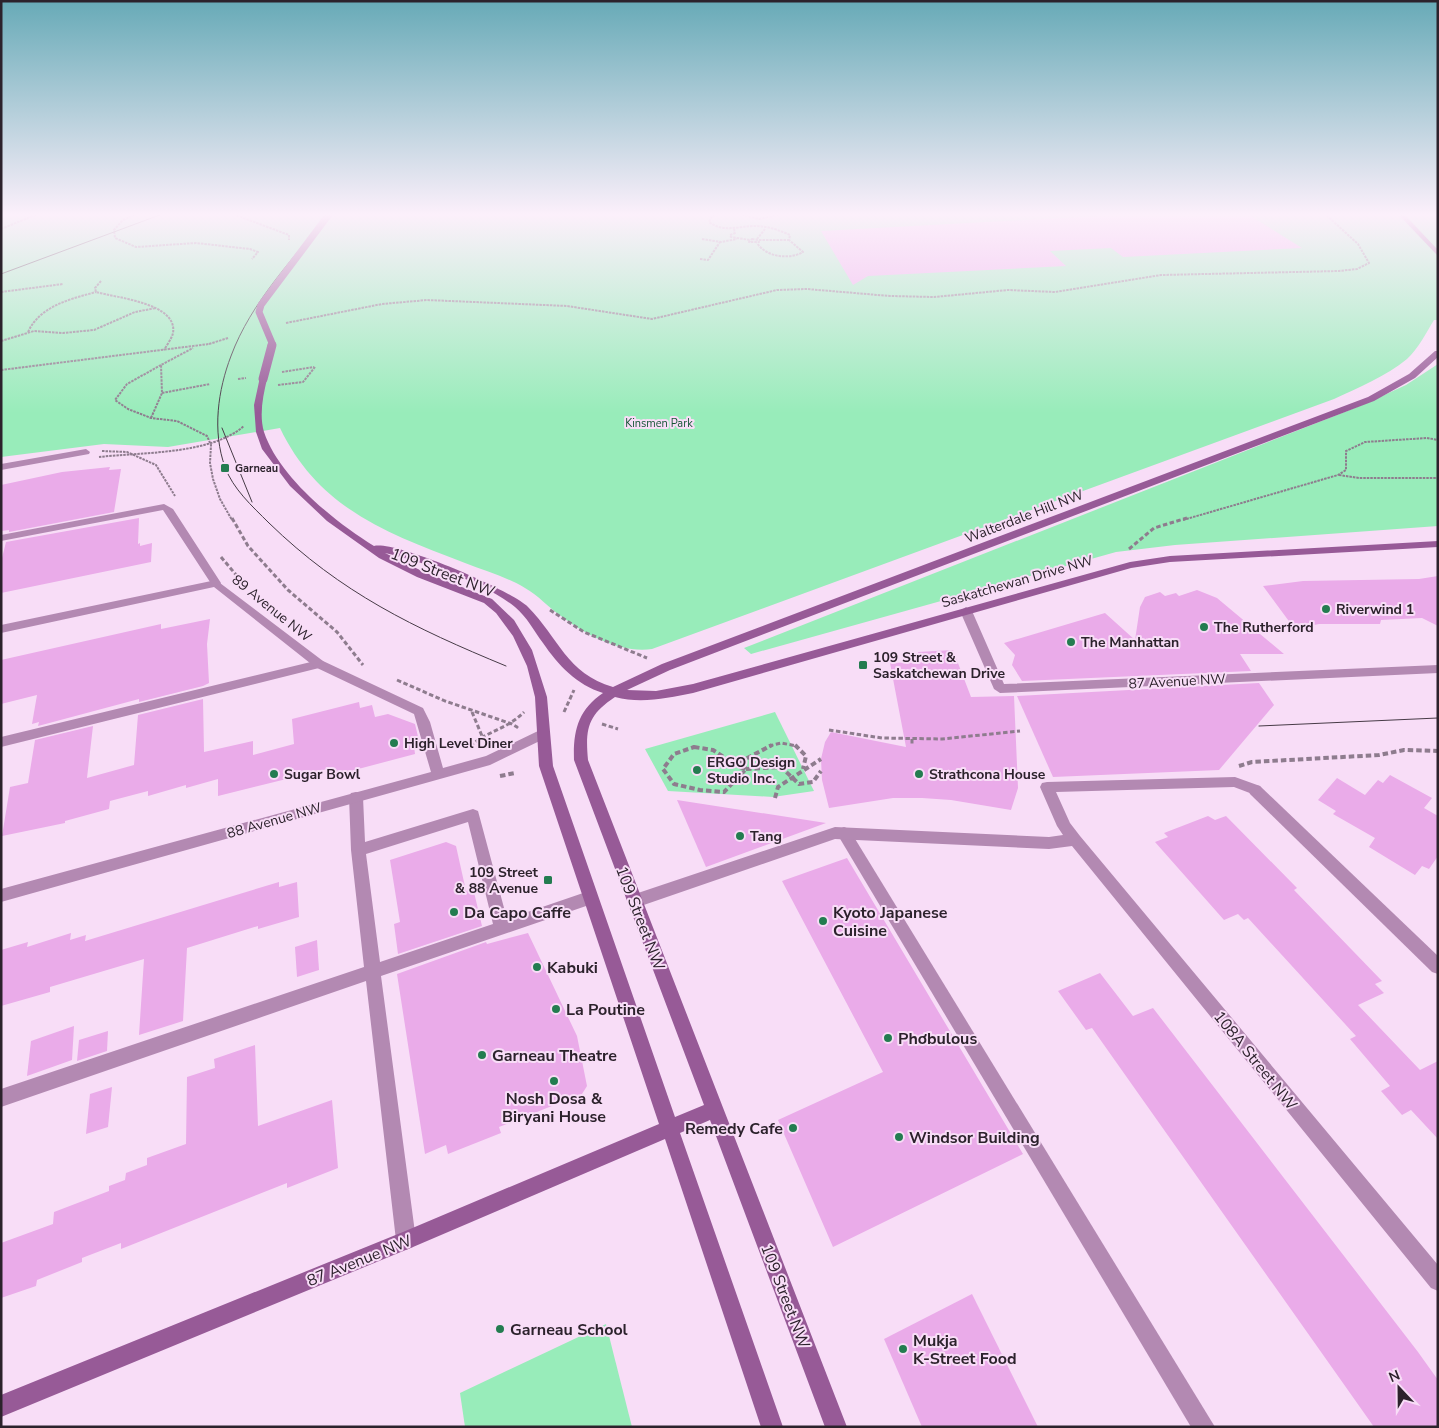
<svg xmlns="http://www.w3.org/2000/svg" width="1439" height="1428" font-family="'Nunito Sans',sans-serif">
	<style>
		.green { fill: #98ecba }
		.building { fill: #eaabe9 }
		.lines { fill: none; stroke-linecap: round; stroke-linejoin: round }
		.path-far2 { stroke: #8e7c8e; stroke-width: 2; stroke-dasharray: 2.5 1; stroke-linecap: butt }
		.path-far1 { stroke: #8e7c8e; stroke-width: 3; stroke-dasharray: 4.5 2.5; stroke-linecap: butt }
		.path { stroke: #8e7c8e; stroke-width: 4; stroke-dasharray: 5.5 3; stroke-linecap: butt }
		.lane { fill: #b389b2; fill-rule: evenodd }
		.street { fill: #b389b2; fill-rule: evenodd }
		.secondary { fill: #975a97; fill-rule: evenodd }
		.tram { stroke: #473b47; stroke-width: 1 }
		.secondary-bridge-far1 { stroke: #975a97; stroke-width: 7 }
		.secondary-bridge { stroke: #975a97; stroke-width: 9 }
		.poi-dot { fill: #237c50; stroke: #f8ddf7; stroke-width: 2 }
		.labels { text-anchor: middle; stroke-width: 4; stroke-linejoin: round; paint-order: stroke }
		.far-park-label { font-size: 11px; fill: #145535; stroke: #f8ddf7 }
		.far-poi-label { font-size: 11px; font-weight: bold; fill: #2c222c; stroke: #f8ddf7; text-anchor: start }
		.street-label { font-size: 14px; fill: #2c222c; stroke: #f8ddf7 }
		.poi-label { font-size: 14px; font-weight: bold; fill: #2c222c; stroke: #f8ddf7; text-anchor: start }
		.near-street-label { font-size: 16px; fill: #2c222c; stroke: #f8ddf7 }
		.near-poi-label { font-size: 16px; font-weight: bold; fill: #2c222c; stroke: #f8ddf7; text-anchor: start }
	</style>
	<rect width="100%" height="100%" fill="#f8ddf7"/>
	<!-- green -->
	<g class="green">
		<path d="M1 213H1438V320H1434C1426 333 1418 349 1407 359 1386 376 1358 388 1334 399L652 649C622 654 584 634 561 616 549 608 538 595 525 588 507 577 485 571 465 563 387 533 319 509 280 428L168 447 104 444 1 457Z"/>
		<polygon points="1438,364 1438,526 1175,545 1116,552 751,654 744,648 1360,406 1406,385"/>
		<polygon points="775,712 814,791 773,797 668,791 645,749"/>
		<polygon points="606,1324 632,1427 465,1427 460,1393"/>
	</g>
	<!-- building -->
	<g class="building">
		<polygon points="1153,213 1246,213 1302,248 1123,257 1111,248 1050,251 1066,266 868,276 853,285 821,231"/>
		<polygon points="110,467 109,470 121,469 114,512 9,532 9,530 1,531 1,485 62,472"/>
		<polygon points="139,518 138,544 140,543 140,546 152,543 151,562 1,593 1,562 6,542"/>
		<polygon points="1438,576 1438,626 1422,618 1381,620 1380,624 1319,624 1299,628 1291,624 1263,586 1303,581 1419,579"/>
		<polygon points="1197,590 1217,598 1284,654 1240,654 1251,671 1022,681 1012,665 1015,655 1004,643 1105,613 1135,640 1140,607 1145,597 1160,592 1165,596 1176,593 1179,596"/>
		<polygon points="210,619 207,644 209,683 203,686 139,702 139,699 38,726 39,722 32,724 37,695 1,704 1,660 161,624 161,629"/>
		<polygon points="953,650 971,697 1014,696 1018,788 1011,810 951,800 922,798 893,798 829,808 822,780 821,759 825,742 831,732 906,747 890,663 921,662 918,652"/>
		<polygon points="1259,683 1274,705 1219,770 1053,777 1017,696"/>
		<polygon points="203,699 204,752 253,741 253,755 294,744 292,719 359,702 360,708 372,705 375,717 388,714 415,724 420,745 414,746 415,754 328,777 327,769 218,796 218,779 186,788 186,785 148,796 148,791 110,801 109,809 65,821 65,823 2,836 10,787 28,783 35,740 93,726 87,778 134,765 138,715"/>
		<polygon points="1390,775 1432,798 1424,808 1438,816 1438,856 1429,869 1422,866 1415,875 1369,847 1375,838 1333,814 1336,811 1318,800 1337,778 1365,795 1378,780 1383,783"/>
		<polygon points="677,800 826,823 706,867"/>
		<polygon points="1208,816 1215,820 1226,816 1297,888 1294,890 1382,981 1375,984 1384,993 1358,1005 1420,1070 1438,1061 1438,1139 1411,1110 1402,1115 1381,1091 1390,1086 1350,1039 1356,1036 1248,918 1244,920 1238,914 1224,920 1155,842 1168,837 1164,833"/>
		<polygon points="446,842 456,846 466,891 473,888 482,926 398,954 394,924 400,922 390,860"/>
		<polygon points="847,858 1023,1154 833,1247 778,1120 883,1072 782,881"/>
		<polygon points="279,882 279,887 297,882 299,917 258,929 258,926 187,948 183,1021 139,1035 144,959 50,987 50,992 1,1006 1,950 28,942 27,947 71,933 70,940 86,935 85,941"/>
		<polygon points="528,933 577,1036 587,1086 582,1094 499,1127 501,1133 448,1154 446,1145 425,1154 397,974 486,942 487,944"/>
		<polygon points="317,940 319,970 297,977 295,947"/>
		<polygon points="1100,973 1133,1016 1153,1008 1418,1352 1438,1380 1438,1427 1374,1427 1092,1028 1086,1030 1058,991"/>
		<polygon points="74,1026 72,1060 27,1076 31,1041"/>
		<polygon points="108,1031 107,1051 77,1061 79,1040"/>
		<polygon points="255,1045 258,1126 332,1100 338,1168 287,1188 287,1183 121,1249 121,1243 82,1258 82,1262 37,1280 36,1286 1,1298 1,1243 53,1224 54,1212 109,1191 109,1186 125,1180 126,1173 147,1165 147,1158 186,1144 187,1077 215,1068 214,1059"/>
		<polygon points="112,1087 108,1127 86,1134 90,1094"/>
		<polygon points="972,1294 1038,1427 922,1427 884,1339"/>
	</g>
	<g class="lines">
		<!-- path-far2 -->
		<g class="path-far2">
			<polyline points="138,213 123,220 114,230 115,238 136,247 196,243 250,249 258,252 252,259"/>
			<polyline points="230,213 289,235 289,240"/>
			<path d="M729 213 712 216 709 222C724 233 738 226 755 226 767 226 779 230 790 235L789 240 803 252C789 260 766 257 757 243"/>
			<polyline points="735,213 759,219 787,213"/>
			<polyline points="817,213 819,213"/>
			<polyline points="1,229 40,213"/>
			<polyline points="734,229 735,233 730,235 731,237 750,240"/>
			<polyline points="702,239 721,242 737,239"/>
			<polygon points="752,239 758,240 759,242 749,242"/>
			<polyline points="757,239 765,229"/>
			<polyline points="759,240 789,240"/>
			<polyline points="700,259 708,260 720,242"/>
			<path d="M101 281 95 288 96 292C117 298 178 303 173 333 172 338 167 345 164 350"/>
			<polyline points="1,292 63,284"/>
			<polyline points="286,323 382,304 427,300 567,306 652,319 777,290 807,289 890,296 934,297 1008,290 1055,292 1161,275 1339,271 1357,269 1369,263 1358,244 1324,213"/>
			<path d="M28 332C40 306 70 299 96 292"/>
			<polyline points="1,341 34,331 63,333 94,330 135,312 156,308"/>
			<polyline points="209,344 228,338"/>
			<polyline points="161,365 127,384 115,400 128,409 151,418 177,421 207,436 211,445 210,463 213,479 220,499 232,520"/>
			<polyline points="1,370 209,344"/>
			<polyline points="282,372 314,367"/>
			<polyline points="238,379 246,378"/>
			<polyline points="278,385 303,382 315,367"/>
			<polyline points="162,393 210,384"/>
			<polyline points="151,418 162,393 161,365 193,348"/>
			<polyline points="102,451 127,452 156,465 175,496"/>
			<path d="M99 457C142 452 210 455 244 426"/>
			<polyline points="1339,475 1359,478 1438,478"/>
			<polyline points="1183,520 1338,475 1346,470 1346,451 1365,442 1427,438 1438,440"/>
		</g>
		<!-- path-far1 -->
		<g class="path-far1">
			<polyline points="232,518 248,546 288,590 337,632 363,665"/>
			<polyline points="1129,549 1154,528 1187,518"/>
			<polyline points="221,557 243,583"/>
			<polyline points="550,610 584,632 647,658"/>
			<polyline points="397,680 445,701 512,724 517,727 515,729"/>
			<polyline points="472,712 482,736"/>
			<polyline points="564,712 574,690"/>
			<polyline points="602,724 618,729"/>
			<polyline points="829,730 882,738 942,739 1020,731"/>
			<polyline points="912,739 912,744"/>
			<path d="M470 746C489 730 506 730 524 712"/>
			<polyline points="769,746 781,743 797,746"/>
		</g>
		<!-- path -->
		<g class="path">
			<polyline points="795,745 806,756 803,769"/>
			<polyline points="469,747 471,745"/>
			<polygon points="694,747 713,750 739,767 746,769 724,792 700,790 674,784 663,769 674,754"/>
			<polyline points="1239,766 1252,762 1379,755 1404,750 1438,751"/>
			<polyline points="746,769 781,767 799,784 813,782 821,771"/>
			<polyline points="746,769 740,762 772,745"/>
			<polyline points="500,776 515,773"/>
			<polyline points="775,798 778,787 821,759"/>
		</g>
		<!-- lane -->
		<g class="lane">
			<polygon points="164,504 173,509 221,583 220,585 212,585 163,510 1,541 1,535"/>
			<polygon points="966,607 972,611 1004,684 1438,665 1438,673 1000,693 994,689 960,611"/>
			<polygon points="319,660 323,661 325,664 323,667 1,747 1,737"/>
			<polygon points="1255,785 1260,786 1438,956 1438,974 1432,972 1250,794 1248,790 1250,786"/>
			<path d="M356 792 361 793 363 797 365 842 473 809 478 811 507 919 589 891 594 893 596 898 594 903 589 905 381 976 416 1240 413 1247 406 1250 399 1247 396 1240 366 981 1 1107V1089L364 967 351 850 349 797 351 793ZM468 822 493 924 380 962 366 854Z"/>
			<polygon points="844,827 849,829 1215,1427 1191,1427 839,837 837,833 839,829"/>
		</g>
		<!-- street -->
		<g class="street">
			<polygon points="86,449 90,452 89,454 1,470 1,464"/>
			<polygon points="216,580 323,661 423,708 430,722 443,768 486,756 538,731 548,731 549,734 548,737 490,765 1,902 1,889 431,772 414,714 315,667 214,587 1,633 1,625"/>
			<polygon points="1235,777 1260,786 1262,790 1260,794 1255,795 1234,787 1056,792 1070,823 1080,836 1438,1265 1438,1291 1431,1288 1072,846 1049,849 835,839 635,908 630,906 628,901 630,896 635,894 835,827 1049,837 1063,835 1057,826 1040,787 1042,783 1047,782"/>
		</g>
		<!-- secondary -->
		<g class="secondary">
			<polygon points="1397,213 1403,213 1438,250 1438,256"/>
			<path d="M1435 351H1438V357L1415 378 1374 401 670 670 627 690 656 691 693 684 1130 562 1170 556 1438 541V547L1170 562 1131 568 693 693C668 698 641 704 615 697 588 715 585 728 588 760L847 1427H825L710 1120 680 1133 783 1427H761L665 1139 413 1247 1 1417V1395L403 1232 659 1124 539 766 535 697 527 666 513 636 496 613 484 603 417 577 379 558 327 521 290 486 262 449 256 432 254 405 260 377 267 379C263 396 259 415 264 432 279 477 335 522 374 546 395 540 511 590 528 607 558 637 567 674 613 687L662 664 1368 397 1409 374ZM385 553C426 563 482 581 515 607 527 617 534 631 543 643 558 665 577 685 603 693 578 710 573 731 574 760L704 1105 675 1117 553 766 547 697 532 650 514 620 492 599 424 572Z"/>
		</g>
		<!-- tram -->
		<g class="tram">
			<path d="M329 213C294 258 251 302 231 356 218 390 212 431 225 467 233 489 252 506 269 523 341 593 414 628 506 666"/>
			<polyline points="1,274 165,213"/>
			<polyline points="222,428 252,502"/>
			<polyline points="1259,726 1438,718"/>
		</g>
		<!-- secondary-bridge-far1 -->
		<polyline class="secondary-bridge-far1" points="271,346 272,343 259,312 261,305 330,213"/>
		<!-- secondary-bridge -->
		<polyline class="secondary-bridge" points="263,379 272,345"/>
	</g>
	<!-- sky -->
	<linearGradient id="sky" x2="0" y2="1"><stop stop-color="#67aab7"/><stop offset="0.52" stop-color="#fcf0fb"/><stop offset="1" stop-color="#fcf0fb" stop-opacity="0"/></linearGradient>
	<rect width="1439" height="413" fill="url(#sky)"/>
	<!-- markers -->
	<g class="poi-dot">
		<rect x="220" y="463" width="10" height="10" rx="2.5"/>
		<circle cx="1326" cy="609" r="5"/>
		<circle cx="1204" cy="627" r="5"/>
		<circle cx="1071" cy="642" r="5"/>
		<rect x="858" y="660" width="10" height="10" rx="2.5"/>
		<circle cx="394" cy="743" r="5"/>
		<circle cx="697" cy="770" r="5"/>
		<circle cx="274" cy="774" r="5"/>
		<circle cx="919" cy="774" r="5"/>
		<circle cx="740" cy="836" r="5"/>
		<rect x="543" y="875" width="10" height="10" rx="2.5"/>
		<circle cx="454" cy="912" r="5"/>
		<circle cx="823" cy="921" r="5"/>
		<circle cx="537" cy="967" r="5"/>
		<circle cx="556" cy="1009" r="5"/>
		<circle cx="888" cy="1038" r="5"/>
		<circle cx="482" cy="1055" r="5"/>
		<circle cx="554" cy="1081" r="5"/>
		<circle cx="793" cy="1128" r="5"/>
		<circle cx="899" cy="1137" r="5"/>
		<circle cx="500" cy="1329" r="5"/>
		<circle cx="903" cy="1349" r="5"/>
	</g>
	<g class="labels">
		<!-- far-park labels -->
		<g class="far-park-label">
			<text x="659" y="427">Kinsmen Park</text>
		</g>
		<!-- far-poi labels -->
		<g class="far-poi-label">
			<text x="235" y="472">Garneau</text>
		</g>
		<!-- street labels -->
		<g class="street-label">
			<text transform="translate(1024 516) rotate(-21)" y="5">Walterdale Hill NW</text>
			<text transform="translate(1017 581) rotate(-16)" y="5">Saskatchewan Drive NW</text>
			<text transform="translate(272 608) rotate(39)" y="5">89 Avenue NW</text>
			<text transform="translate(1177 681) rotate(-3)" y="5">87 Avenue NW</text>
			<text transform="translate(274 820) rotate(-16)" y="5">88 Avenue NW</text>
		</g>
		<!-- poi labels -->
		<g class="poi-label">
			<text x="1336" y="614">Riverwind 1</text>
			<text x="1214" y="632">The Rutherford</text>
			<text x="1081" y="647">The Manhattan</text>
			<text x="873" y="662">109 Street &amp;<tspan x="873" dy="16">Saskatchewan Drive</tspan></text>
			<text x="404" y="748">High Level Diner</text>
			<text x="707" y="767">ERGO Design<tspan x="707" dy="16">Studio Inc.</tspan></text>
			<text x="284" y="779">Sugar Bowl</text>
			<text x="929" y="779">Strathcona House</text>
			<text x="750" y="841">Tang</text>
			<text x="538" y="877" text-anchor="end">109 Street<tspan x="538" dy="16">&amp; 88 Avenue</tspan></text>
		</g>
		<!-- near-street labels -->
		<g class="near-street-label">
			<text transform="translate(443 572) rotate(21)" y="6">109 Street NW</text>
			<text transform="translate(641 918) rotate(69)" y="6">109 Street NW</text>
			<text transform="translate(1256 1060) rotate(51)" y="6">108A Street NW</text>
			<text transform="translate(359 1260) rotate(-22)" y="6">87 Avenue NW</text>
			<text transform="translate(786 1296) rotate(69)" y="6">109 Street NW</text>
		</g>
		<!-- near-poi labels -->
		<g class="near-poi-label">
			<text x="464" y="918">Da Capo Caffe</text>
			<text x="833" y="918">Kyoto Japanese<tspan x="833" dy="18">Cuisine</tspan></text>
			<text x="547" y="973">Kabuki</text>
			<text x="566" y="1015">La Poutine</text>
			<text x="898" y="1044">Phơbulous</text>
			<text x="492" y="1061">Garneau Theatre</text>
			<text x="554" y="1104" text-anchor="middle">Nosh Dosa &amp;<tspan x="554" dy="18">Biryani House</tspan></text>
			<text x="783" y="1134" text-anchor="end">Remedy Cafe</text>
			<text x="909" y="1143">Windsor Building</text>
			<text x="510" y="1335">Garneau School</text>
			<text x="913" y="1346">Mukja<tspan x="913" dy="18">K-Street Food</tspan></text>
		</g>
	</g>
	<!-- border -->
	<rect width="1439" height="1428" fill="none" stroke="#2c222c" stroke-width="5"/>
	<!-- north arrow -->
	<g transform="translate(1399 1388) rotate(338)" stroke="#f8ddf7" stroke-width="4" paint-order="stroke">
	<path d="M0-4L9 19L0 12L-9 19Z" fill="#2c222c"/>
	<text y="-8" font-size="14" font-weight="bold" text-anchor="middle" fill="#2c222c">N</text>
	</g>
</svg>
